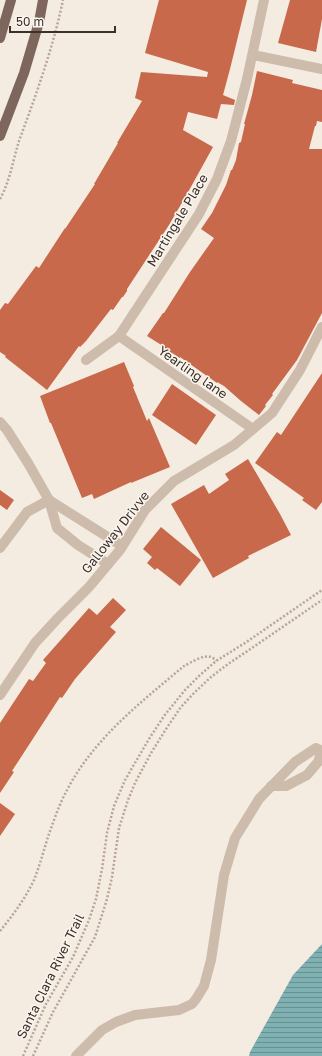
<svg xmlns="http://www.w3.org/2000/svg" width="322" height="1056" font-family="'Golos Text',sans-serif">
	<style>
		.water { fill: url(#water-rules) }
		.building { fill: #c8694b }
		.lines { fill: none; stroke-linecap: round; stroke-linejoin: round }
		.path { stroke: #b9a596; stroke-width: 2.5; stroke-dasharray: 2 2; stroke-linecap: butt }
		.minor { stroke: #cdbbac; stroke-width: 10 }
		.major { stroke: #7d675c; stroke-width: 10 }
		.labels { text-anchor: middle; stroke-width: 3; stroke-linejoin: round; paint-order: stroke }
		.street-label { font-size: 13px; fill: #3b302b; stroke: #fbf5ee }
	</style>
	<defs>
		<pattern id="water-rules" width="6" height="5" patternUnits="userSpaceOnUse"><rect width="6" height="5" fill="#7fb0b2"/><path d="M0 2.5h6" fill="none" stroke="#699091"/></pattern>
	</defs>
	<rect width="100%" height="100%" fill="#f4ebe1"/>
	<!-- water -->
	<polygon class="water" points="322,944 322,1056 249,1056 250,1052 293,975"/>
	<!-- building -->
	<g class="building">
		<polygon points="159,0 247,0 230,69 223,95 235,100 234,105 221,104 217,119 188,112 183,130 213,147 187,194 169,225 127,289 127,291 123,297 122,297 113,310 111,309 86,341 80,347 79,346 47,390 5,357 6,356 0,352 0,310 5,303 8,304 36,266 39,268 65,228 65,229 95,184 94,184 118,143 117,143 142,101 135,98 141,72 207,77 208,72 145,53"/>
		<polygon points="290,0 322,0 322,19 316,52 278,43"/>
		<polygon points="257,71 293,80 292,83 322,90 322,122 317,121 316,126 315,126 309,149 322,149 322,313 297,360 272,394 273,395 265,405 266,406 259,415 241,401 224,386 217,382 217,383 180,357 180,358 172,353 171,353 163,347 163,346 147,336 163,313 164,313 190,272 214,238 201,229 212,213 226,185 231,170 232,170 236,160 239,143 241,142 245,124 244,124 252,95"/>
		<polygon points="124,362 134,386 133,387 147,421 149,418 170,467 131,483 131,482 94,499 92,494 82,498 51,423 50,423 40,396"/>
		<polygon points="322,373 322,502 316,510 302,500 304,498 255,463 277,432 281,435"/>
		<polygon points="172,384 216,415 196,445 152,415"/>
		<polygon points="248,459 280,514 291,535 248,556 249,558 213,578 171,504 204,485 209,494 229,480 225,474"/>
		<polygon points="0,490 14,500 7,510 0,505"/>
		<polygon points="161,527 201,560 180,586 157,568 155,570 147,563 152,557 143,549"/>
		<polygon points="113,598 126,610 110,627 116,632 75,679 62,698 60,697 12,771 14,772 0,793 0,723 29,679 33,681 46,663 43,660 74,625 89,608 97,615"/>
		<polygon points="0,803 15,814 0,836"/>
	</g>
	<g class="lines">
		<!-- path -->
		<g class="path">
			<path d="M0 199C10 181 13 160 19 141 36 95 53 48 63 0"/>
			<path d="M0 931C13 915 25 899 34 880 40 865 44 849 49 834 54 820 59 805 66 792 93 739 140 703 184 666 190 663 204 654 211 657 213 658 215 659 216 661"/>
			<polyline points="23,1056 46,1004 73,957 89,920 96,899 102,869 107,833 114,806 125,780 149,739 164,716 185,690 199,676 216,661 245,643 322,590"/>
			<polyline points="33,1056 53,1012 95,937 107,899 112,877 119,828 128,800 135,783 151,753 168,726 181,707 194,693 211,677 228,664 249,650 322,600"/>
		</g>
		<!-- minor -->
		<g class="minor">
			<polyline points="253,55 322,69"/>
			<polyline points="119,336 253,429"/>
			<polyline points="86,360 119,336 199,214 217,179 231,141 247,79 264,0"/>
			<polyline points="0,422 7,430 28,463 49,500 57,528 78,545 108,564"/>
			<polyline points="49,500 122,546"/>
			<polyline points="0,548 27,512 49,500"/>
			<polyline points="0,695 35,643 58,618 89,587 120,550 145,510 174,481 234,445 272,413 300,370 322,327"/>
			<polyline points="76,1056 102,1030 116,1022 135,1015 179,1010 192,1004 196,999 204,986 211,960 224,875 235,838 259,799 295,762 316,748 322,751 318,762 307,775 286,786 271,786"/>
		</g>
		<!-- major -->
		<g class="major">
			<polyline points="0,38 11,0"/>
			<polyline points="0,136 24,73 39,22 43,0"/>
		</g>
	</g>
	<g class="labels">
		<!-- street labels -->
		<g class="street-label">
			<text transform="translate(177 220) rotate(-59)" y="5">Martingale Place</text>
			<text transform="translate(193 372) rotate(35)" y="5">Yearling lane</text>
			<text transform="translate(115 532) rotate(-52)" y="5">Galloway Drivve</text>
			<text transform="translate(50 976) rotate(-64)" y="5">Santa Clara River Trail</text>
		</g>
	</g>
	<!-- scale -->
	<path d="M10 26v6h105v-6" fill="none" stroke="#3b302b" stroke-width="2"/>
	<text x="16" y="26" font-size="12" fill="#3b302b" stroke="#fbf5ee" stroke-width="3" paint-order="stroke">50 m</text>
</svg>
